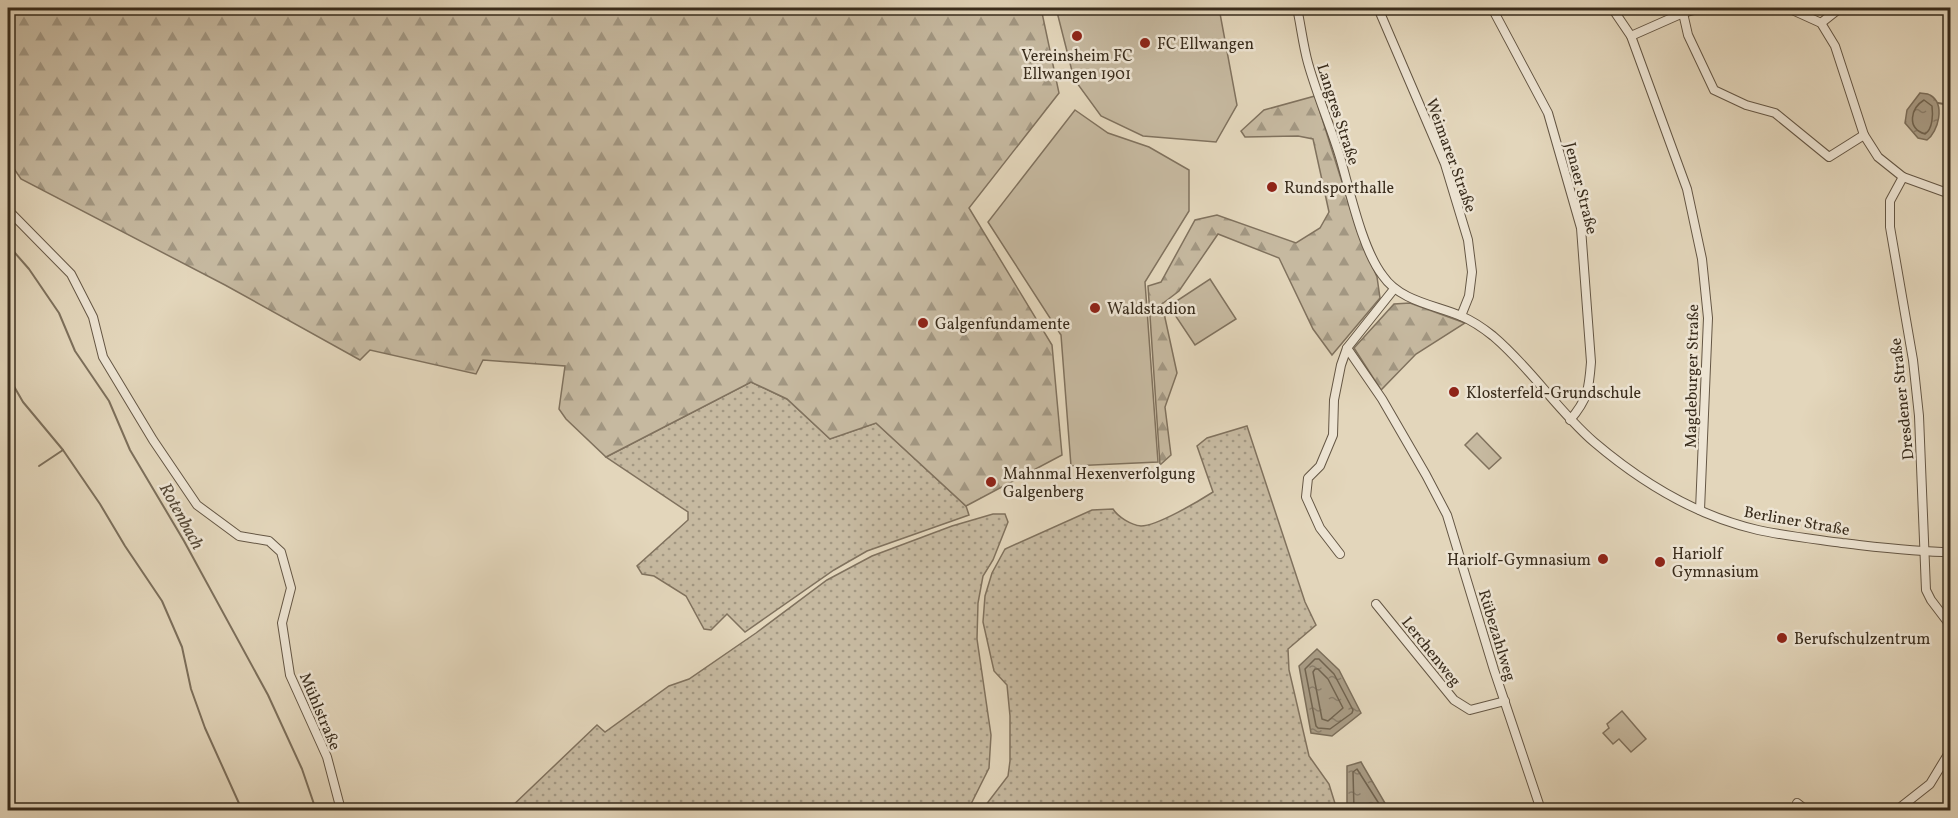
<svg xmlns="http://www.w3.org/2000/svg" width="1958" height="818" font-family="Vollkorn,serif">
	<style>
		.grass { fill: url(#grass-dots); stroke: #80725e; stroke-width: 1.5 }
		.forest { fill: url(#forest-firs); stroke: #80725e; stroke-width: 1.5 }
		.pitch { fill: #c6b9a0; stroke: #80725e; stroke-width: 1.5 }
		.water { fill: url(#water-ripples); stroke: #7c6f5b; stroke-width: 1.5 }
		.lines { fill: none; stroke-linecap: round; stroke-linejoin: round }
		.shore { stroke: #716450; stroke-width: 1.5 }
		.stream { stroke: #7c6f5b; stroke-width: 2 }
		.minor-casing { stroke: #645644; stroke-width: 10 }
		.minor { stroke: #ede4d3; stroke-width: 8 }
		.poi-dot { fill: #8f2418; stroke: #ede4d3; stroke-width: 2 }
		.labels { text-anchor: middle; stroke-width: 5; stroke-linejoin: round; paint-order: stroke }
		.poi-label { font-size: 16px; fill: #392c1c; stroke: #ede4d3; text-anchor: start }
		.street-label { font-size: 16px; fill: #392c1c; stroke: #ede4d3 }
		.water-label { font-size: 18px; font-style: italic; fill: #554836; stroke: #ede4d3 }
	</style>
	<defs>
		<pattern id="grass-dots" width="8" height="8" patternUnits="userSpaceOnUse" patternTransform="scale(1.5)"><rect width="8" height="8" fill="#c6b9a0"/><path d="M2 2h.1M6 6h.1" fill="none" stroke="#a29782" stroke-width="1.8" stroke-linecap="round"/></pattern>
		<pattern id="forest-firs" width="22" height="20" patternUnits="userSpaceOnUse" patternTransform="scale(1.5)"><rect width="22" height="20" fill="#c6b9a0"/><path d="M5 1l3.5 6h-7zM16 11l3.5 6h-7z" fill="#a29782"/></pattern>
		<pattern id="water-ripples" width="26" height="14" patternUnits="userSpaceOnUse" patternTransform="scale(1.5)"><rect width="26" height="14" fill="#a99c85"/><path d="M2 4q2-2 4 0t4 0M15 11q2-2 4 0t4 0" fill="none" stroke="#8b7f6c"/></pattern>
	</defs>
	<rect width="100%" height="100%" fill="#e3d6bb"/>
	<filter id="stains"><feTurbulence type="fractalNoise" baseFrequency=".00333" numOctaves="4"/><feColorMatrix values="0 0 0 0 .2 0 0 0 0 .09 0 0 0 0 .02 0 0 0 .5 -.17"/></filter>
	<radialGradient id="worn" r=".72"><stop offset=".6" stop-color="#630" stop-opacity="0"/><stop offset="1" stop-color="#630" stop-opacity=".3"/></radialGradient>
	<!-- grass -->
	<g class="grass">
		<polygon points="751,382 787,399 830,439 876,423 966,506 969,515 867,551 834,570 745,632 727,614 711,630 704,629 686,596 654,576 642,574 637,566 688,520 688,512 606,457"/>
		<path d="M1247 426 1305 602 1316 625 1288 649 1289 670 1309 756 1329 784 1337 810H982L1008 776 1010 761V716L1007 685 994 671 983 622 985 596 992 573 1005 549 1092 510 1113 509C1118 517 1131 525 1141 526 1157 526 1199 501 1213 492L1197 446 1207 438Z"/>
		<polygon points="993,514 1005,514 1008,522 993,560 983,576 978,603 977,639 991,735 989,768 968,810 508,810 597,725 605,732 669,686 689,679 756,633 827,580 872,556 952,526"/>
	</g>
	<!-- forest -->
	<g class="forest">
		<polygon points="8,8 1041,8 1059,93 969,208 1052,345 1062,455 966,506 876,423 830,439 787,399 751,382 606,457 566,419 559,409 565,366 483,360 476,374 370,350 360,360 225,285 21,179 8,160"/>
		<polygon points="1315,96 1358,233 1377,277 1380,298 1332,355 1313,329 1279,258 1218,234 1179,291 1162,304 1177,373 1165,407 1171,455 1160,465 1148,286 1161,282 1195,220 1217,215 1296,243 1320,228 1329,212 1313,139 1298,136 1245,137 1241,131 1264,110"/>
		<polygon points="1410,303 1465,323 1416,354 1381,390 1354,348 1394,304"/>
	</g>
	<!-- pitch -->
	<g class="pitch">
		<polygon points="1056,8 1219,8 1237,105 1216,142 1143,136 1101,116 1074,79"/>
		<polygon points="1075,110 1108,133 1149,147 1189,170 1189,211 1145,282 1158,462 1071,466 1061,335 988,222"/>
		<polygon points="1210,279 1236,319 1195,345 1169,306"/>
		<polygon points="1477,433 1501,458 1489,469 1465,445"/>
		<polygon points="1622,711 1646,739 1631,752 1619,739 1613,744 1603,733 1609,728 1607,724"/>
	</g>
	<!-- water -->
	<g class="water">
		<path d="M1920 93C1923 94 1927 93 1930 95 1946 104 1938 132 1927 140L1918 138 1905 123 1907 110Z"/>
		<polygon points="1317,649 1339,670 1361,713 1332,736 1311,733 1299,666"/>
		<polygon points="1361,762 1389,810 1349,810 1347,806 1347,766"/>
	</g>
	<g class="lines">
		<!-- shore -->
		<g class="shore">
			<path d="M1924 100 1932 106C1933 114 1933 129 1925 134 1906 128 1911 108 1924 100Z"/>
			<polygon points="1315,659 1319,659 1334,674 1353,710 1352,713 1330,729 1318,728 1316,726 1305,669"/>
			<polygon points="1318,669 1328,679 1343,708 1328,721 1322,719 1313,672 1315,669"/>
			<polyline points="1354,810 1353,772 1357,769 1383,810"/>
		</g>
		<!-- stream -->
		<g class="stream">
			<polyline points="1938,103 1950,105"/>
			<polyline points="8,245 29,269 59,313 75,351 109,401 130,450 184,541 268,695 302,769 316,810"/>
			<polyline points="8,376 23,402 63,450 100,504 125,546 162,601 182,647 191,689 205,728 242,810"/>
			<polyline points="39,466 63,450"/>
		</g>
		<!-- minor casing -->
		<g class="minor-casing">
			<g id="minor">
				<path d="M1297 8C1301 26 1303 45 1308 63 1317 95 1330 125 1340 157 1350 191 1362 249 1383 276 1400 301 1435 305 1461 316 1473 321 1483 328 1493 336 1531 368 1557 410 1594 442 1641 482 1697 516 1758 530 1786 536 1814 539 1842 543 1878 547 1915 552 1950 552"/>
				<polyline points="1378,8 1445,164 1468,240 1472,272 1469,296 1461,316"/>
				<path d="M1492 8 1548 113 1581 228 1591 362C1589 389 1588 399 1570 420"/>
				<polyline points="1612,8 1631,36 1687,189 1702,259 1708,318 1700,510"/>
				<polyline points="1788,8 1821,23 1835,46 1864,135 1878,157 1903,177 1950,194"/>
				<polyline points="1683,13 1688,35 1714,90 1746,105 1775,113 1829,157 1864,135"/>
				<polyline points="1821,23 1840,8"/>
				<polyline points="1631,36 1683,13 1701,8"/>
				<polyline points="1903,177 1890,201 1890,227 1913,360 1919,416 1926,590 1931,600 1950,625"/>
				<polyline points="8,210 71,274 93,317 103,357 153,440 197,505 239,536 269,541 281,552 291,588 282,623 290,675 327,757 341,810"/>
				<polyline points="1347,348 1382,399 1426,475 1447,515 1494,670 1541,810"/>
				<polyline points="1340,554 1320,528 1306,497 1308,478 1320,466 1333,435 1334,400 1341,365 1347,348 1394,289"/>
				<polyline points="1376,604 1454,700 1470,710 1505,701"/>
				<polyline points="1797,803 1806,810"/>
				<polyline points="1897,810 1930,784 1950,751"/>
			</g>
		</g>
		<!-- minor -->
		<use href="#minor" class="minor"/>
	</g>
	<!-- markers -->
	<g class="poi-dot">
		<circle cx="1077" cy="36" r="6"/>
		<circle cx="1145" cy="43" r="6"/>
		<circle cx="1272" cy="187" r="6"/>
		<circle cx="1095" cy="308" r="6"/>
		<circle cx="923" cy="323" r="6"/>
		<circle cx="1454" cy="392" r="6"/>
		<circle cx="991" cy="482" r="6"/>
		<circle cx="1603" cy="559" r="6"/>
		<circle cx="1660" cy="562" r="6"/>
		<circle cx="1782" cy="638" r="6"/>
	</g>
	<g class="labels">
		<!-- poi labels -->
		<g class="poi-label">
			<text x="1157" y="49">FC Ellwangen</text>
			<text x="1077" y="61" text-anchor="middle">Vereinsheim FC<tspan x="1077" dy="18">Ellwangen 1901</tspan></text>
			<text x="1284" y="193">Rundsporthalle</text>
			<text x="1107" y="314">Waldstadion</text>
			<text x="935" y="329">Galgenfundamente</text>
			<text x="1466" y="398">Klosterfeld-Grundschule</text>
			<text x="1003" y="479">Mahnmal Hexenverfolgung<tspan x="1003" dy="18">Galgenberg</tspan></text>
			<text x="1672" y="559">Hariolf<tspan x="1672" dy="18">Gymnasium</tspan></text>
			<text x="1591" y="565" text-anchor="end">Hariolf-Gymnasium</text>
			<text x="1794" y="644">Berufschulzentrum</text>
		</g>
		<!-- street labels -->
		<g class="street-label">
			<text transform="translate(1339 114) rotate(72)" y="6">Langres Straße</text>
			<text transform="translate(1452 155) rotate(70)" y="6">Weimarer Straße</text>
			<text transform="translate(1582 188) rotate(76)" y="6">Jenaer Straße</text>
			<text transform="translate(1691 376) rotate(-89)" y="6">Magdeburger Straße</text>
			<text transform="translate(1901 399) rotate(-96)" y="6">Dresdener Straße</text>
			<text transform="translate(1797 520) rotate(10)" y="6">Berliner Straße</text>
			<text transform="translate(1498 635) rotate(73)" y="6">Rübezahlweg</text>
			<text transform="translate(1432 651) rotate(51)" y="6">Lerchenweg</text>
			<text transform="translate(321 711) rotate(67)" y="6">Mühlstraße</text>
		</g>
		<!-- water labels -->
		<g class="water-label">
			<text transform="translate(182 516) rotate(61)" y="6">Rotenbach</text>
		</g>
	</g>
	<!-- margin -->
	<rect width="1958" height="818" fill="none" stroke="#e3d6bb" stroke-width="30"/>
	<rect x="9" y="9" width="1940" height="800" fill="none" stroke="#392c1c" stroke-width="3"/>
	<rect x="15" y="15" width="1928" height="788" fill="none" stroke="#392c1c" stroke-width="1.5"/>
	<rect width="100%" height="100%" filter="url(#stains)"/>
	<rect width="100%" height="100%" fill="url(#worn)"/>
</svg>
